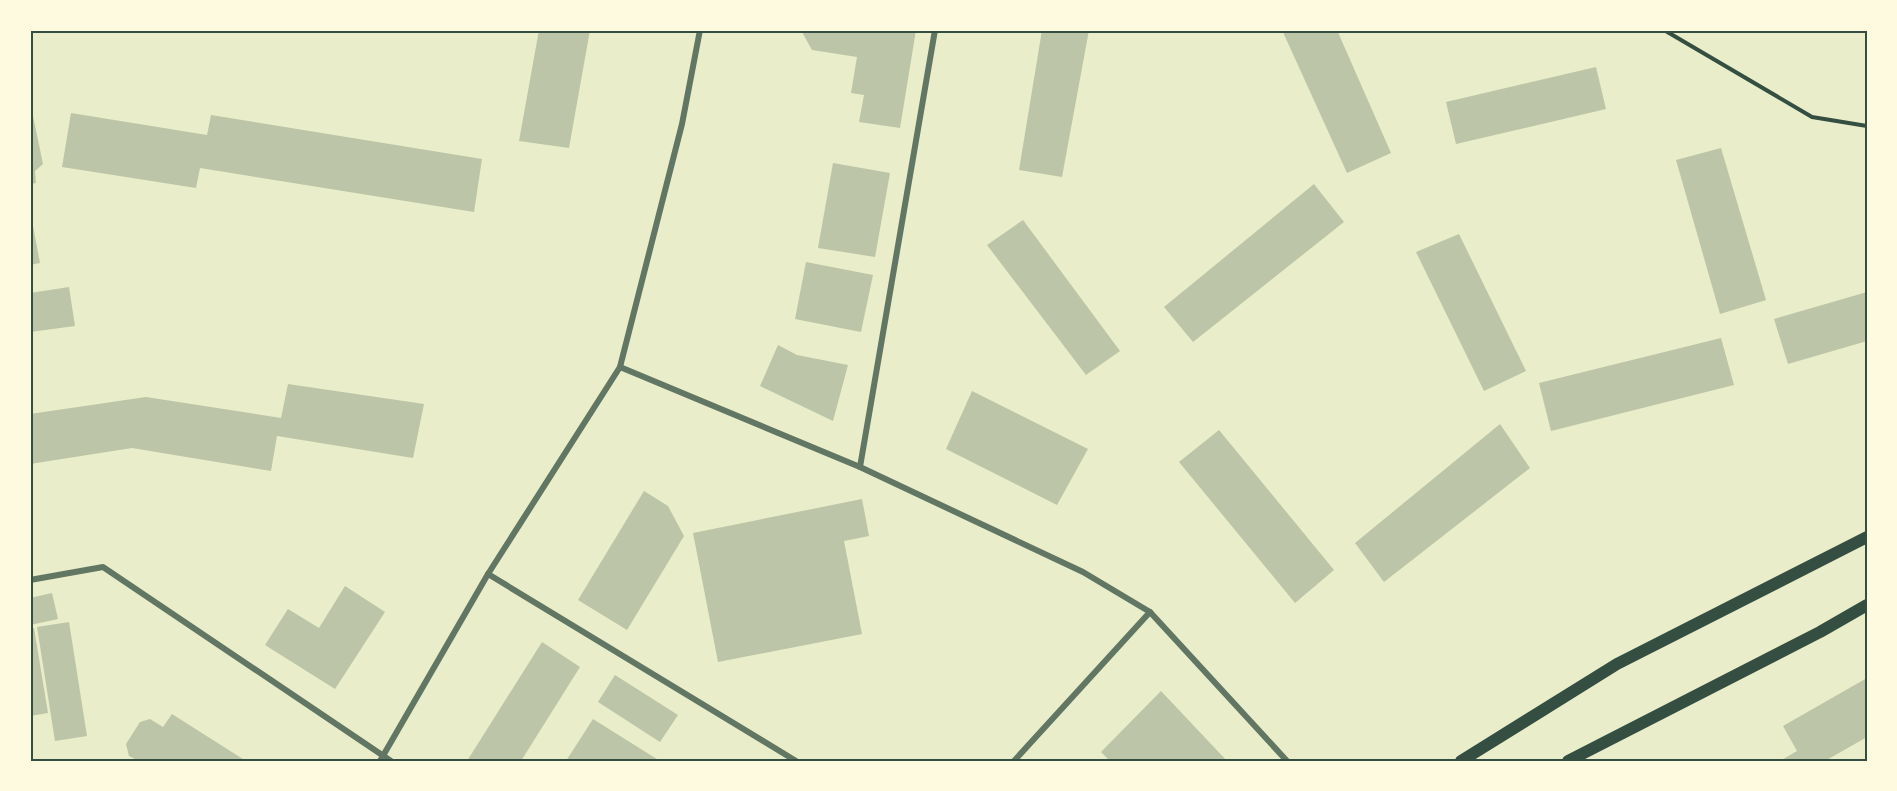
<svg xmlns="http://www.w3.org/2000/svg" width="1897" height="791" font-family="Helvetica,sans-serif">
	<style>
		.building { fill: #bcc5a7 }
		.lines { fill: none; stroke-linecap: round; stroke-linejoin: round }
		.path { stroke: #344e41; stroke-width: 4 }
		.minor { stroke: #617663; stroke-width: 6 }
		.secondary { stroke: #344e41; stroke-width: 12 }
		.neatline { fill: none; stroke: #344e41; stroke-width: 2 }
	</style>
	<rect width="100%" height="100%" fill="#e9edc9"/>
	<!-- building -->
	<g class="building">
		<polygon points="539,30 590,30 569,148 519,141"/>
		<polygon points="801,30 916,30 900,128 859,122 864,95 851,93 857,57 812,50"/>
		<polygon points="1042,30 1089,30 1062,177 1019,170"/>
		<polygon points="1282,30 1337,30 1391,153 1347,173"/>
		<polygon points="1596,67 1606,109 1456,144 1446,102"/>
		<polygon points="71,113 207,135 211,115 482,159 474,212 200,168 196,188 62,167"/>
		<polygon points="30,116 33,116 43,164 35,171 36,183 30,184"/>
		<polygon points="1721,148 1766,300 1720,314 1676,160"/>
		<polygon points="833,163 890,173 875,257 818,248"/>
		<polygon points="1314,184 1344,222 1193,342 1164,307"/>
		<polygon points="30,210 40,263 30,265"/>
		<polygon points="1023,220 1120,351 1086,375 987,245"/>
		<polygon points="1459,234 1526,371 1484,391 1416,252"/>
		<polygon points="806,262 873,275 861,332 795,319"/>
		<polygon points="69,287 75,326 30,332 30,293"/>
		<polygon points="1867,292 1867,341 1788,364 1774,319"/>
		<polygon points="1721,338 1734,385 1551,431 1539,383"/>
		<polygon points="778,345 797,355 848,365 833,421 760,386"/>
		<polygon points="288,384 424,404 413,458 277,436 271,471 132,448 30,464 30,414 146,397 281,418"/>
		<polygon points="972,391 1088,449 1057,505 946,449"/>
		<polygon points="1500,424 1530,468 1384,582 1355,543"/>
		<polygon points="1219,430 1334,570 1295,603 1179,462"/>
		<polygon points="644,491 668,506 684,536 627,630 578,600"/>
		<polygon points="862,499 869,536 844,541 862,634 718,662 693,533"/>
		<polygon points="345,586 385,612 335,689 265,645 288,609 319,628"/>
		<polygon points="52,593 58,619 30,625 30,598"/>
		<polygon points="69,622 87,736 55,741 37,627"/>
		<polygon points="30,628 34,628 48,713 30,716"/>
		<polygon points="542,642 580,667 521,761 467,761"/>
		<polygon points="615,675 678,715 660,742 598,702"/>
		<polygon points="1867,678 1867,737 1825,761 1780,761 1797,751 1783,726"/>
		<polygon points="1161,691 1227,761 1110,761 1101,752"/>
		<polygon points="172,714 246,761 139,761 129,756 126,744 140,722 150,719 163,727"/>
		<polygon points="593,719 660,761 566,761"/>
	</g>
	<g class="lines">
		<!-- path -->
		<polyline class="path" points="1664,30 1812,117 1867,126"/>
		<!-- minor -->
		<g class="minor">
			<polyline points="935,30 860,467 1083,572 1150,612 1287,761"/>
			<polyline points="620,367 860,467"/>
			<polyline points="488,574 796,761"/>
			<polyline points="30,580 103,567 391,761"/>
			<polyline points="380,761 488,574 620,367 682,124 700,30"/>
			<polyline points="1014,761 1150,612"/>
		</g>
		<!-- secondary -->
		<g class="secondary">
			<polyline points="1461,761 1617,664 1867,537"/>
			<polyline points="1568,761 1820,632 1867,605"/>
		</g>
	</g>
	<!-- border -->
	<rect width="1897" height="791" fill="none" stroke="#fefae0" stroke-width="63"/>
	<rect x="32" y="32" width="1834" height="728" class="neatline"/>
</svg>
